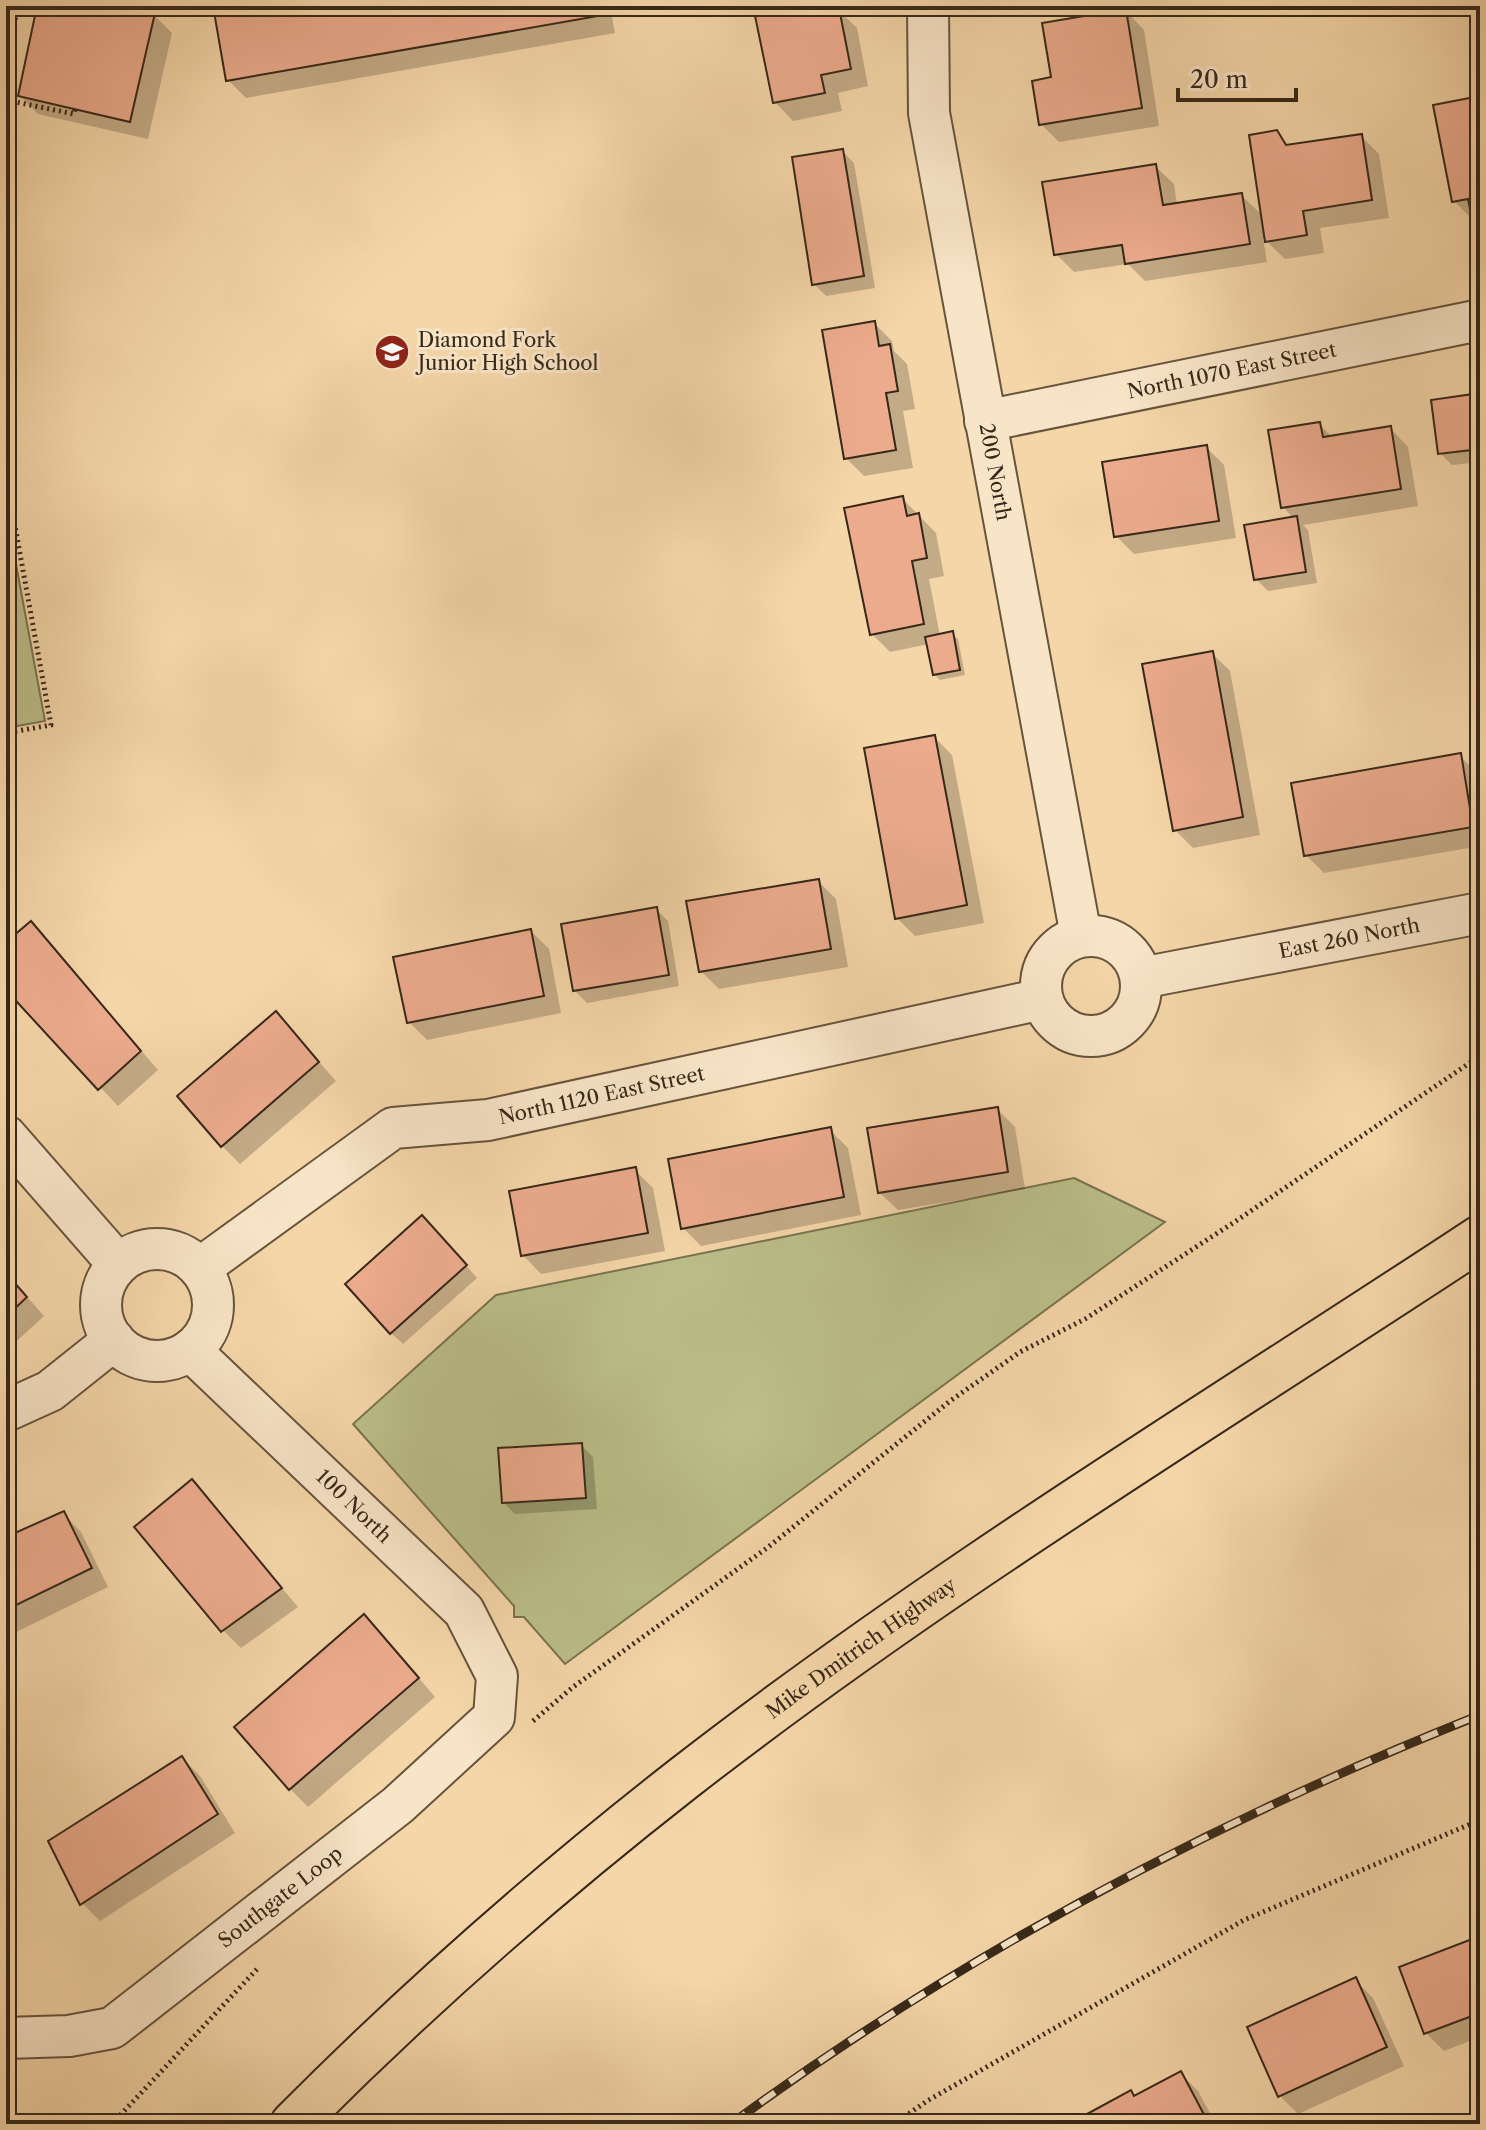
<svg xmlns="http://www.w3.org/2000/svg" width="1486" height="2130" font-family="'Libre Caslon Text',serif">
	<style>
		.green { fill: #bbbe89; stroke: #797350; stroke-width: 2 }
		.shadow { fill: #0003 }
		.building { fill: #ecab8d; stroke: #372818; stroke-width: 2 }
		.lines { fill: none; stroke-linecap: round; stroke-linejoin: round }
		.street-casing { stroke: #66543c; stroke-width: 44 }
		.highway-casing { stroke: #372818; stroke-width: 48 }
		.path { stroke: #372818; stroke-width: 5; stroke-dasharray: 2 4; stroke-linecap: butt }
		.street { stroke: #f8e4c7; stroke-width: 40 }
		.highway { stroke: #f5d6a9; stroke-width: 44 }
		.rail-casing { stroke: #372818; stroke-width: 9 }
		.rail { stroke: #f8e4c7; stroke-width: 6; stroke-dasharray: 18; stroke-linecap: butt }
		.labels { text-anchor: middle; stroke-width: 6; stroke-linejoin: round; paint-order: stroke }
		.poi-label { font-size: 20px; fill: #372818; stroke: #f8e4c7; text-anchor: start }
		.street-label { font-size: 20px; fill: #372818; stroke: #f8e4c7 }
	</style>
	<rect width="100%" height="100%" fill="#f5d6a9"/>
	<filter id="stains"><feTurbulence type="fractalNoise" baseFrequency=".0025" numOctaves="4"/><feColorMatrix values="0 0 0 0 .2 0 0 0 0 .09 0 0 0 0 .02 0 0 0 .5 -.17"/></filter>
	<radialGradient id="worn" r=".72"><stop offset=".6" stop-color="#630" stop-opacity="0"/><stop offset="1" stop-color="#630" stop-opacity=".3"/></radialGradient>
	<!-- green -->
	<g class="green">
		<polygon points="6,510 45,721 6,728"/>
		<polygon points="1074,1178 1165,1222 565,1664 524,1617 514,1617 514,1606 353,1424 496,1295"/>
	</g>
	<!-- shadow -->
	<g class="shadow">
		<polygon points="39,6 117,6 154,15 172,33 148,139 38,114 20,96"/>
		<polygon points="214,6 610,6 615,33 246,98 228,80"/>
		<polygon points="755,6 821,6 822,13 838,10 857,28 868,86 838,93 842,111 793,121 775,102"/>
		<polygon points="1126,11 1144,30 1159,126 1059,142 1041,124 1054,79"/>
		<polygon points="1480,98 1480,221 1472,219 1454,201"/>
		<polygon points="1276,132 1290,147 1361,136 1379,154 1389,218 1320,228 1324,253 1285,259 1263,238 1267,262 1145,281 1128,264 1074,272 1056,254 1155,166 1174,184 1177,205 1241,195 1263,216"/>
		<polygon points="842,151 854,163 875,288 826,296 814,284"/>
		<polygon points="874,323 892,341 894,351 907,364 915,409 903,411 913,468 864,476 846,458"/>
		<polygon points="1480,395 1480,462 1452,465 1440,453"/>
		<polygon points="1319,424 1333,438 1390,428 1408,447 1418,506 1303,525 1308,530 1317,583 1268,591 1256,579 1294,519 1283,507"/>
		<polygon points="1206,447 1224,465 1236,538 1134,554 1116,536"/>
		<polygon points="902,498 936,533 944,576 929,579 940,636 952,634 958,639 965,675 940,680 934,674 929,644 890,652 872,634"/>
		<polygon points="1212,653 1230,671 1260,835 1193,848 1175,830"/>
		<polygon points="934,737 952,755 984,923 915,936 897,918"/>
		<polygon points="1460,756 1478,774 1480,846 1324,873 1306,855"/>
		<polygon points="818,881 836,899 848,967 719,989 701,971"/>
		<polygon points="656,909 668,921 679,986 587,1003 575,991"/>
		<polygon points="31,923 158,1070 118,1106 6,987 6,945"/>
		<polygon points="531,931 549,949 561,1013 427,1040 409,1022"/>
		<polygon points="276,1013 336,1081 240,1164 222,1146"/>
		<polygon points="997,1109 1015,1127 1025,1189 898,1210 879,1192"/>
		<polygon points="830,1130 848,1148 861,1215 701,1246 683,1228"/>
		<polygon points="635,1170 653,1188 665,1251 541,1274 523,1255"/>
		<polygon points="434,1229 477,1278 403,1344 391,1333"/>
		<polygon points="6,1273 44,1316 6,1351"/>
		<polygon points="581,1445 593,1457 597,1509 515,1514 503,1502"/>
		<polygon points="192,1482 298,1607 241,1648 223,1630"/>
		<polygon points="63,1514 81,1532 108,1587 6,1637 6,1539"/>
		<polygon points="382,1635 435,1697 308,1807 290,1789"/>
		<polygon points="182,1758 200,1776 235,1833 100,1921 82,1903"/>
		<polygon points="1480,1938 1480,2037 1444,2051 1426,2033"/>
		<polygon points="1355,1980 1373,1998 1404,2066 1298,2114 1280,2096 1249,2028"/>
		<polygon points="1180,2073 1198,2091 1216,2124 1095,2124 1130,2092 1136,2097"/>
	</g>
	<!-- building -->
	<g class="building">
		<polygon points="37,6 126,6 155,13 130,122 18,96"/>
		<polygon points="213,6 596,6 598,16 226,81"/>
		<polygon points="753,6 807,6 808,14 839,8 851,69 821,75 825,93 773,103"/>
		<polygon points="1126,9 1142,108 1039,125 1032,81 1051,77 1042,23"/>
		<polygon points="1480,96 1480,212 1471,214 1468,199 1452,202 1433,105"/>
		<polygon points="1277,130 1286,145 1362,134 1372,200 1303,211 1307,235 1265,242 1249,135"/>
		<polygon points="843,149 864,276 812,285 792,157"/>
		<polygon points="1156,164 1163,205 1242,193 1250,244 1125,264 1122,245 1054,255 1042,182"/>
		<polygon points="875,321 879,346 890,344 898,391 886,393 896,450 844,459 822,330"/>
		<polygon points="1480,393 1480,449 1438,454 1431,400"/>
		<polygon points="1320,422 1323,437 1391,426 1401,489 1281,508 1268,430"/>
		<polygon points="1207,445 1219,521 1114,537 1102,462"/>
		<polygon points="903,496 907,516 919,513 927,558 912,561 924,624 870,635 844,508"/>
		<polygon points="1297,516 1306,572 1254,580 1244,525"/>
		<polygon points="953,631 960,670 933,675 925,637"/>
		<polygon points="1213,651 1243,817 1173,831 1142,664"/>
		<polygon points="935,735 967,905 895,919 864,748"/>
		<polygon points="1461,753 1473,827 1304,856 1291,783"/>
		<polygon points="819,879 831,949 699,972 686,901"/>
		<polygon points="657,907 669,975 573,991 561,924"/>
		<polygon points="31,921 141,1051 98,1090 6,990 6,942"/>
		<polygon points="531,929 544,996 407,1023 393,957"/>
		<polygon points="276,1011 319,1062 221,1147 177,1096"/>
		<polygon points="998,1107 1008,1172 878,1193 867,1128"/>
		<polygon points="831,1127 844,1197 681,1229 668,1159"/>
		<polygon points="636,1167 648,1233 521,1256 509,1191"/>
		<polygon points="422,1215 467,1265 390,1334 345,1284"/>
		<polygon points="6,1273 27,1297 6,1317"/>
		<polygon points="582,1443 586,1498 502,1503 498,1448"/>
		<polygon points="192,1479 282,1588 221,1632 134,1527"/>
		<polygon points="64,1511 92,1568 6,1610 6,1537"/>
		<polygon points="364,1614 419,1678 289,1790 234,1727"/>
		<polygon points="182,1756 218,1814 80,1905 48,1841"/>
		<polygon points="1480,1936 1480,2013 1424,2034 1399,1967"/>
		<polygon points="1356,1977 1387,2047 1278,2097 1247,2027"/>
		<polygon points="1181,2071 1209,2124 1092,2124 1087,2114 1131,2090 1134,2096"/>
	</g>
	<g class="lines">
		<!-- street casing -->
		<g class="street-casing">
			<g id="street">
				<path id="s1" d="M928 6 929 113 1081 936"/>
				<path id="s2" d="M985 421 1480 320"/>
				<circle cx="1091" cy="986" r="50"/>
				<path id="s3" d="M1141 978 1480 913"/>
				<polyline points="6,1136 118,1264"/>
				<circle cx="157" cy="1305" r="56"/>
				<path id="s4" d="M200 1268 393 1128 488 1120 1042 999"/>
				<polyline points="6,1411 50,1391 114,1340"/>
				<path id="s5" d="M6 2038 69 2036 112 2028 398 1805 494 1717 497 1676 464 1611 190 1350"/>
			</g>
		</g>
		<!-- highway casing -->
		<g class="highway-casing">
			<g id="highway">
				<path id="s6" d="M293 2124C415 2001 547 1885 684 1778 937 1581 1213 1414 1480 1238"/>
			</g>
		</g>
		<!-- path -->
		<g class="path">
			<polyline points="6,91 17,6"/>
			<polyline points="6,100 74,114 75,109"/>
			<polyline points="6,505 11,504 51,725 6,733"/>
			<polyline points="533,1721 573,1687 767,1548 950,1401 1020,1352 1085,1319 1233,1223 1480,1056"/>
			<polyline points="112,2124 258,1968"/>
			<polyline points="894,2124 927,2101 1244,1920 1480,1820"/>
		</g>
		<!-- street -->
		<use href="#street" class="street"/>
		<!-- highway -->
		<use href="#highway" class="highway"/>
		<!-- rail casing -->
		<g class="rail-casing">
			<path id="rail" d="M731 2124C961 1955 1216 1820 1480 1715"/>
		</g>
		<!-- rail -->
		<use href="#rail" class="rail"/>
	</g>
	<!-- icons -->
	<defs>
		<g id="school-disc" transform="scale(1.8)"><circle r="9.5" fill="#8f2418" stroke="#f8e4c7"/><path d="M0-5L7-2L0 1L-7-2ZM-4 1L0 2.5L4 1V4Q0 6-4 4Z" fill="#fff"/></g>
	</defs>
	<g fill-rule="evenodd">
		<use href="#school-disc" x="392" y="352"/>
	</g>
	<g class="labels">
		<!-- poi labels -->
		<g class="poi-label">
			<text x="418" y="347">Diamond Fork<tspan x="418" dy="23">Junior High School</tspan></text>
		</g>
		<!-- street labels -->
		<g class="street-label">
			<text dy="7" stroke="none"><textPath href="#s2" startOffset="252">North 1070 East Street</textPath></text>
			<text dy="7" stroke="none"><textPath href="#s1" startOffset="472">200 North</textPath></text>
			<text dy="7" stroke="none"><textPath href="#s3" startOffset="212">East 260 North</textPath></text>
			<text dy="7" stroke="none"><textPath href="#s4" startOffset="450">North 1120 East Street</textPath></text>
			<text transform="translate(354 1506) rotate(44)" y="7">100 North</text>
			<text dy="7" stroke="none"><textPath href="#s6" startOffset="742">Mike Dmitrich Highway</textPath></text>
			<text dy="7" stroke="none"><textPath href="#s5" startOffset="320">Southgate Loop</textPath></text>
		</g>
	</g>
	<!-- margin -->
	<rect width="1486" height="2130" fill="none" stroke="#f5d6a9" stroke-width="32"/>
	<rect x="8" y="8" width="1470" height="2114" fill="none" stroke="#372818" stroke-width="4"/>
	<rect x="16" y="16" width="1454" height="2098" fill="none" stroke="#372818" stroke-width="2"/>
	<!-- scale -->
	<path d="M1178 88v12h118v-12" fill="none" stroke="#372818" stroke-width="4"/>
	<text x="1190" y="88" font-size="24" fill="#372818" stroke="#f8e4c7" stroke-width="6" paint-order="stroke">20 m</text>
	<rect width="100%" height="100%" filter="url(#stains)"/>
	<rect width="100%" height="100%" fill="url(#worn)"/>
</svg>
